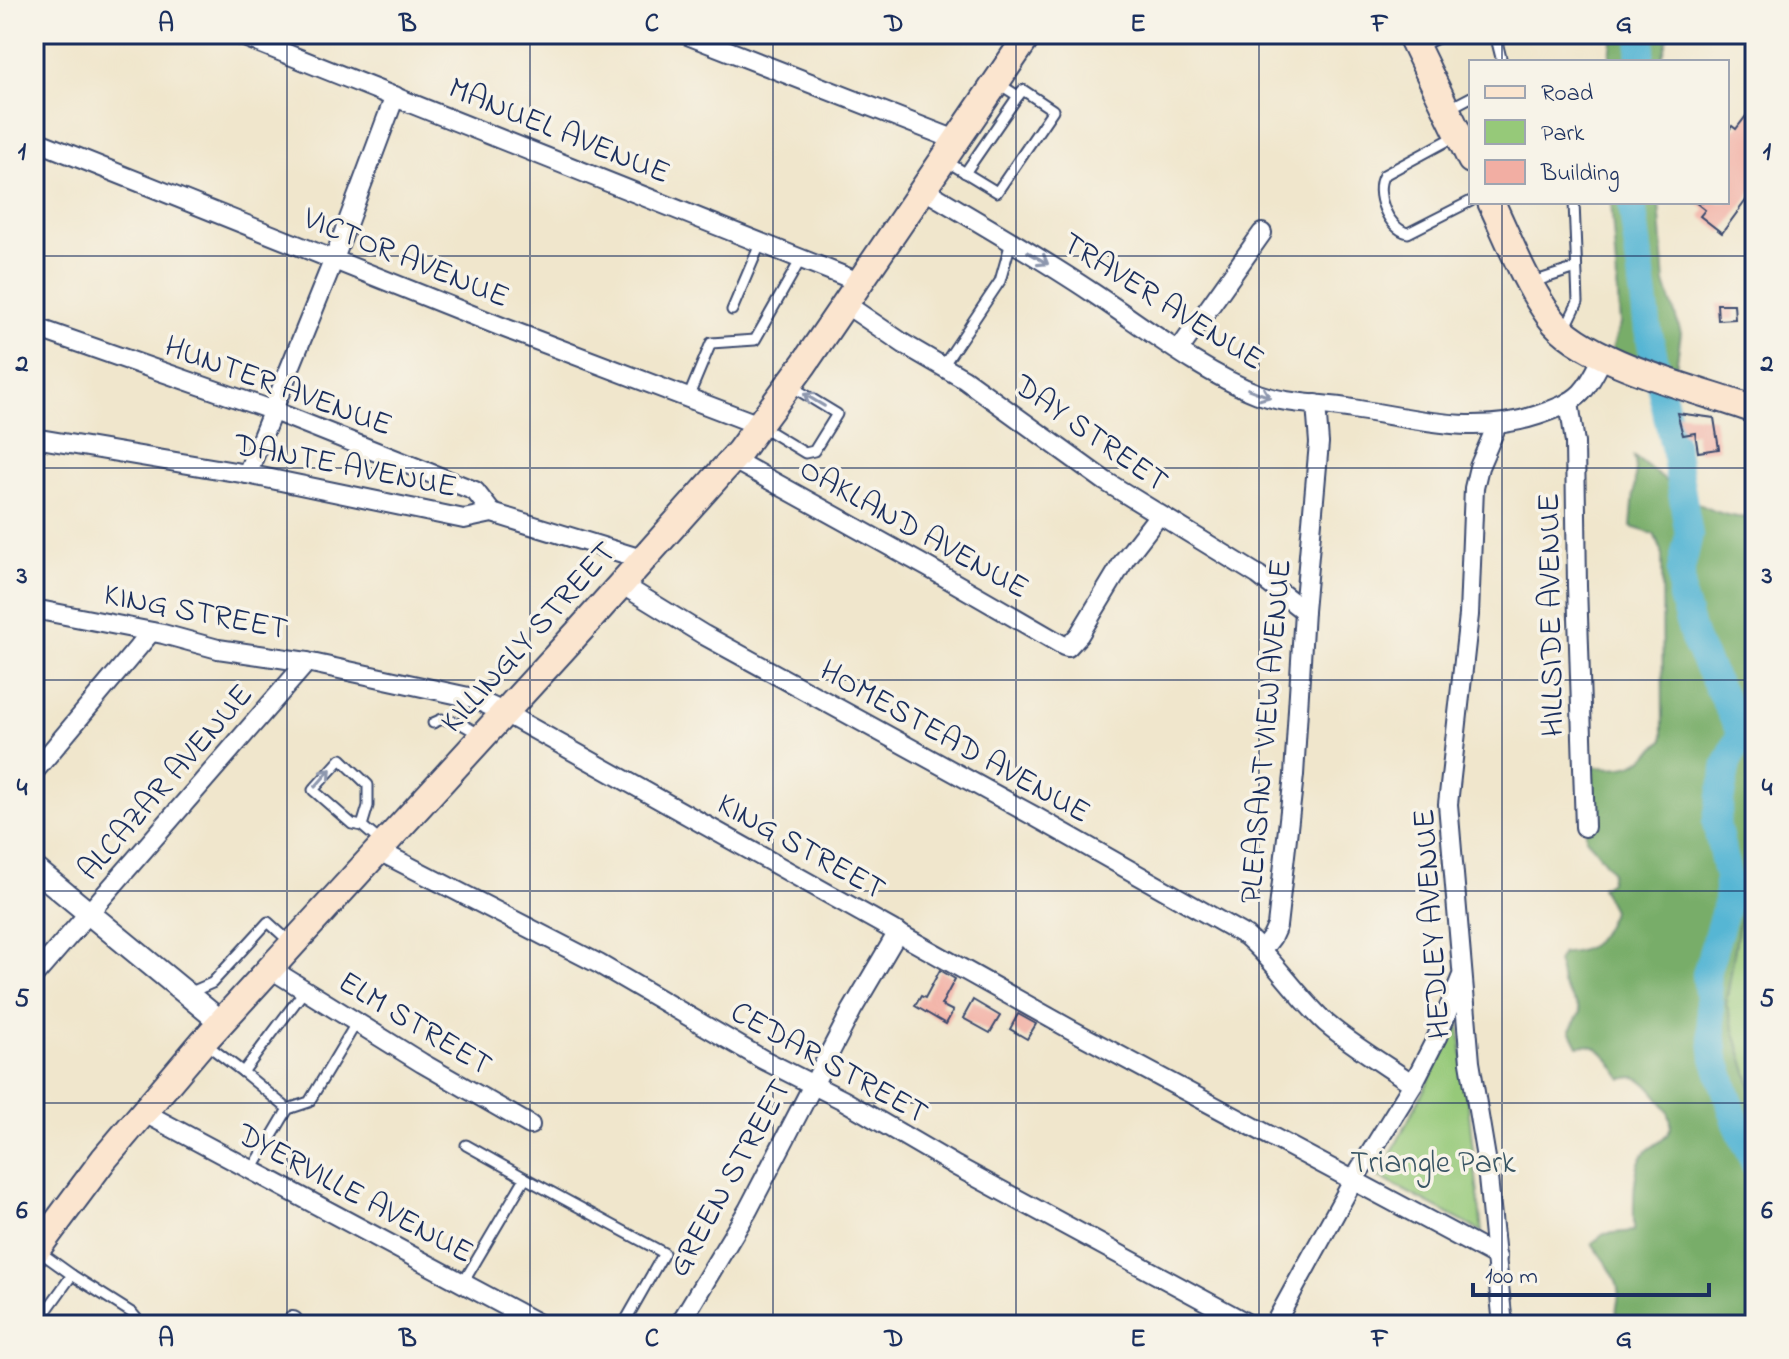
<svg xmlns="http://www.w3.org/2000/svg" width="1789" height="1359" font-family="'Indie Flower',sans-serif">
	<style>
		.green { fill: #96c979; stroke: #587c6c; stroke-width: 2 }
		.forest { fill: #78ad69; stroke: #4a6e64; stroke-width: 2 }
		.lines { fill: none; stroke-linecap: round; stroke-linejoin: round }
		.river { stroke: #56b6d4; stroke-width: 28 }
		.building { fill: #f2aea3 }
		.service-casing { stroke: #3b4a6e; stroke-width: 13 }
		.minor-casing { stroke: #3b4a6e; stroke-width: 22 }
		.tertiary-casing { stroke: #3b4a6e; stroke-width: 26 }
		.secondary-casing { stroke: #3b4a6e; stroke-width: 30 }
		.service { stroke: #fff; stroke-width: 9 }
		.minor { stroke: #fff; stroke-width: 18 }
		.tertiary { stroke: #fff; stroke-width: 22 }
		.secondary { stroke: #fbe5cf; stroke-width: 26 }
		.oneway { stroke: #8d97ae }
		.grid { fill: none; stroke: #1b2f5e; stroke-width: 2; stroke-opacity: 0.55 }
		.labels { text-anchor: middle; stroke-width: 7; stroke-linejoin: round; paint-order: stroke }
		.street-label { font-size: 32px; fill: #1b2f5e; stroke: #f7f3e8 }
		.park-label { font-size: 32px; fill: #3a5665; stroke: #f7f3e8 }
		.neatline { fill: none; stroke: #1b2f5e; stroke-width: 3 }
		.grid-label { font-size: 26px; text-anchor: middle; font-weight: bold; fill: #1b2f5e }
	</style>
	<rect width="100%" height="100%" fill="#f7f3e8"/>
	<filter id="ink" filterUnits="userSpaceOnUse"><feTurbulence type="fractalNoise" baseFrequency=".0125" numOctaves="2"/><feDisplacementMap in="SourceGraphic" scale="16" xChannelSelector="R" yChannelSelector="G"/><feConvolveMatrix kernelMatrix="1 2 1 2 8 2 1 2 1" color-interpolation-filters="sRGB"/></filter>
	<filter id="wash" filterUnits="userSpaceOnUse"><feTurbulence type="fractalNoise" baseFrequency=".006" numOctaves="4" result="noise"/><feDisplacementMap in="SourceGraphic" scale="32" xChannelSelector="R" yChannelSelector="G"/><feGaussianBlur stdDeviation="1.8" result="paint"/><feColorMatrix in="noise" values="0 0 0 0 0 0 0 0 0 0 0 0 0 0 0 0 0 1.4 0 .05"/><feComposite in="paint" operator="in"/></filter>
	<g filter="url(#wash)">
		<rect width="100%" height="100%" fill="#f0e6cc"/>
		<!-- green -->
		<g class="green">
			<polygon points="1755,826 1755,1099 1726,1003"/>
			<polygon points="1459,1022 1482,1232 1379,1177"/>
		</g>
		<!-- forest -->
		<g class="forest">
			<polygon points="1613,34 1669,34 1661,62 1609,62"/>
			<polygon points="1611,202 1659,202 1665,283 1681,333 1674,381 1607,364 1620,324"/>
			<path d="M1634 457C1674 485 1704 520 1755 518V826L1726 1003 1755 1099V1325H1618C1616 1314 1616 1311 1618 1301 1622 1279 1603 1260 1592 1243L1604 1234 1634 1231C1634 1212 1632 1173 1642 1156 1650 1144 1669 1142 1671 1125 1672 1111 1647 1079 1634 1077 1633 1077 1622 1079 1622 1079 1610 1062 1602 1041 1578 1046L1570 1030 1580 1013C1577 1000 1565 994 1562 983 1560 975 1561 970 1557 962L1562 953C1593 953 1602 937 1613 910L1601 887 1610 881 1612 871 1586 838 1585 767C1626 768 1633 772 1663 740L1662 551 1654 534 1631 527 1636 468Z"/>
		</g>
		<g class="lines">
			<!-- river -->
			<g class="river">
				<polyline points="1639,62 1643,34"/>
				<polyline points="1632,202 1648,330 1675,451 1689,535 1681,570 1682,598 1694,639 1741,733 1727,764 1716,823 1728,878 1728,900 1706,974 1715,1058 1736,1121 1755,1164"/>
			</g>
		</g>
		<g id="blocks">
			<!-- building -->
			<g class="building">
				<polygon points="1755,104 1755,188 1722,233 1700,216 1705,210 1695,202 1727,202 1727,133 1732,126 1736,129"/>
				<polygon points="1717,304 1734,304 1735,319 1718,320"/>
				<polygon points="1677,413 1714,418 1719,449 1698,452 1695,433 1683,435"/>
				<polygon points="940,970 955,979 941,1005 953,1011 946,1024 915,1006 921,996 925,998"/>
				<polygon points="973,1000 1000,1016 990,1033 963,1018"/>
				<polygon points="1018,1014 1036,1024 1027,1039 1010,1029"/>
			</g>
		</g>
	</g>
	<g filter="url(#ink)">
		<use href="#blocks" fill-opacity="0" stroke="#3b4a6e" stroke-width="2"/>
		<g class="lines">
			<!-- service casing -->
			<g class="service-casing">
				<g id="service">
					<polyline points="1495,34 1502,62"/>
					<polyline points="1420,46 1446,34"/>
					<polyline points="1450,108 1471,97"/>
					<path d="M1456 136 1384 175C1373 192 1388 229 1408 233L1471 201"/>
					<polyline points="946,161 997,192 1053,110 1023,90 1018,96 999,84"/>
					<polyline points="965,173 1018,96"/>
					<polyline points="1530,283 1576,268"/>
					<polyline points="732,310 761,242"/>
					<polyline points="1565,329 1578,302 1574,202"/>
					<polyline points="943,366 1000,281 1011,242"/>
					<polyline points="688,398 711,343 755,340 801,259"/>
					<polyline points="762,427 805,453 814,451 837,414 791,386"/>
					<polyline points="433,723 442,719 460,723 479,734"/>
					<polyline points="362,826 368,806 368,785 341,759 313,790 352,824 362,826 381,842"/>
					<polyline points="189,993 212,983 268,922 290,942"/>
					<polyline points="206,1044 243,1072 305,990"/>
					<polyline points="243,1072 288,1109 252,1170"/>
					<polyline points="288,1109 309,1102 358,1020"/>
					<polyline points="466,1145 525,1178"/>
					<polyline points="72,1275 132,1313 142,1325"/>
					<polyline points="463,1283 525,1178 664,1253 623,1325"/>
					<polyline points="36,1325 72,1275 40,1252"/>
				</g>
			</g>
			<!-- minor casing -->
			<g class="minor-casing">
				<g id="minor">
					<polyline points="237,34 859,282"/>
					<polyline points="685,34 956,140"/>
					<polyline points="34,140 502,327 759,425"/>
					<path d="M923 189C980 223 1038 256 1093 293 1143 326 1202 373 1258 394 1289 405 1321 403 1353 409 1416 419 1477 436 1538 415 1553 410 1570 404 1581 393 1591 383 1597 369 1603 357"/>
					<polyline points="844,303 904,344 964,379 1105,481 1258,575 1304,611"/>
					<polyline points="34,327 271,410 475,491 492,513"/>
					<polyline points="1179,350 1262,233"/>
					<polyline points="1569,402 1575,443 1577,586 1585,827"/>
					<polyline points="1497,425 1479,467 1474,488 1469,615 1448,804 1470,1062 1486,1158 1503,1325"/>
					<polyline points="34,438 247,474 464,519 492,513 642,559"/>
					<polyline points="732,459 929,568 1064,646 1068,647 1079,635 1125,559 1159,515"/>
					<polyline points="247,474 334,259 395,96"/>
					<path d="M621 584 704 635 1034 816 1246 936C1276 962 1297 996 1326 1023 1353 1046 1384 1064 1413 1084"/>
					<polyline points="34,609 163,634 218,649 307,662 473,698 503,712 1070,1029 1497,1257"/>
					<polyline points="34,772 151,632"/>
					<polyline points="379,851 599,964 762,1059 843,1100 956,1166 1250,1325"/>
					<polyline points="1262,950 1272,937 1277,926 1294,775 1304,611 1319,443 1316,404"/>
					<polyline points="271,969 422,1063 530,1125"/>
					<polyline points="34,976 307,662"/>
					<polyline points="143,1112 541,1325"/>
					<polyline points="290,1325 293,1321"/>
					<polyline points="679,1325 748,1210 852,1010 898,932"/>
					<polyline points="1274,1325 1353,1181 1413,1084 1437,1037 1461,978"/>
				</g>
			</g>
			<!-- tertiary casing -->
			<g class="tertiary-casing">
				<polyline id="tertiary" points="34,868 221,1022"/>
			</g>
			<!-- secondary casing -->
			<g class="secondary-casing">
				<g id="secondary">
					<polyline points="1410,34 1471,160"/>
					<path d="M1491 202C1509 240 1525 283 1550 317 1583 363 1700 390 1755 410"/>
					<polyline points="34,1253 104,1159 203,1042 582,628 739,452 804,364 1029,34"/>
				</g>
			</g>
			<!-- service -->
			<use href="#service" class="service"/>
			<!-- minor -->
			<use href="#minor" class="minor"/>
			<!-- tertiary -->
			<use href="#tertiary" class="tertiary"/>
			<!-- secondary -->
			<use href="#secondary" class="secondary"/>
		</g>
		<!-- one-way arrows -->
		<defs><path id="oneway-shaft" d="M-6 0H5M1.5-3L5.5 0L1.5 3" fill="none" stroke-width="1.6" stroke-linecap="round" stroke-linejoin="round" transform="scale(2)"/></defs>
		<g class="oneway">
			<use href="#oneway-shaft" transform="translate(1038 258) rotate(31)"/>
			<use href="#oneway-shaft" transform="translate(1259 393) rotate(21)"/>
			<use href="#oneway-shaft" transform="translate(814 400) rotate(-149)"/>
			<use href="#oneway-shaft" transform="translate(323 778) rotate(-49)"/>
		</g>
	</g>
	<!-- grid -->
	<path class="grid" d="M287 34V1325M530 34V1325M773 34V1325M1016 34V1325M1259 34V1325M1502 34V62M1502 202V1325M34 256H1755M34 468H1755M34 680H1755M34 891H1755M34 1103H1755"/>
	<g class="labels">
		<!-- street labels -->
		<g class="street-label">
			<text transform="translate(560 129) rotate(22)" y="11">MANUEL AVENUE</text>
			<text transform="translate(407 256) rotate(22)" y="11">VICTOR AVENUE</text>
			<text transform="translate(1164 300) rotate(32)" y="11">TRAVER AVENUE</text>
			<text transform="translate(279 384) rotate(20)" y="11">HUNTER AVENUE</text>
			<text transform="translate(1092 432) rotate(35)" y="11">DAY STREET</text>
			<text transform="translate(346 464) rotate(11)" y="11">DANTE AVENUE</text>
			<text transform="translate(915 527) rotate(29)" y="11">OAKLAND AVENUE</text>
			<text transform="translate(196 610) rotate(11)" y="11">KING STREET</text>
			<text transform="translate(1549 615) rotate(-91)" y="11">HILLSIDE AVENUE</text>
			<text transform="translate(527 636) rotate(-48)" y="11">KILLINGLY STREET</text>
			<text transform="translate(1264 731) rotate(-85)" y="11">PLEASANT VIEW AVENUE</text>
			<text transform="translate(956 740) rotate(29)" y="11">HOMESTEAD AVENUE</text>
			<text transform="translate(164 781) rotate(-49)" y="11">ALCAZAR AVENUE</text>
			<text transform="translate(802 845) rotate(29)" y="11">KING STREET</text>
			<text transform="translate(1430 924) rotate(-94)" y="11">HEDLEY AVENUE</text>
			<text transform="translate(416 1022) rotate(31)" y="11">ELM STREET</text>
			<text transform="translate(830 1061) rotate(29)" y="11">CEDAR STREET</text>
			<text transform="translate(728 1177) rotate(-61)" y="11">GREEN STREET</text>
			<text transform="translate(356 1192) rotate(28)" y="11">DYERVILLE AVENUE</text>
		</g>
		<!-- park labels -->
		<g class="park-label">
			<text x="1433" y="1172">Triangle Park</text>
		</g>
	</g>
	<!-- margin -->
	<rect width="1789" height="1359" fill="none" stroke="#f7f3e8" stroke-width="88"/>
	<!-- legend -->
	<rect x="1469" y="60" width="260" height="144" fill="#f7f3e8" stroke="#9fa5b1" stroke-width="2"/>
	<rect x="1485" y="86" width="40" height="12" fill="#fbe5cf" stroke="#9fa5b1" stroke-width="2"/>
	<text x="1541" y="100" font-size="24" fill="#1b2f5e">Road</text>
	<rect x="1485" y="120" width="40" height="24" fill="#96c979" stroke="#9fa5b1" stroke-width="2"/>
	<text x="1541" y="140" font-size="24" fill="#1b2f5e">Park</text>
	<rect x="1485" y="160" width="40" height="24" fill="#f2aea3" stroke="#9fa5b1" stroke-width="2"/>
	<text x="1541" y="180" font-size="24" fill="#1b2f5e">Building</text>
	<!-- scale -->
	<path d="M1473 1283v12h236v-12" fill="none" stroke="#1b2f5e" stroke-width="4"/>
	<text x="1485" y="1283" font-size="24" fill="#1b2f5e" stroke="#f7f3e8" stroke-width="6" paint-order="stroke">100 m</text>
	<rect x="44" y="44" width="1701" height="1271" class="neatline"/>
	<g class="grid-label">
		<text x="166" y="31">A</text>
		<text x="408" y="31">B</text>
		<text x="652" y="31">C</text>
		<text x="894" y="31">D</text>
		<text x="1138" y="31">E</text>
		<text x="1380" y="31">F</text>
		<text x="1624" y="31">G</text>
		<text x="22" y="159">1</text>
		<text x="1767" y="159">1</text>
		<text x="22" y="371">2</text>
		<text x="1767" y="371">2</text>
		<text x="22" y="583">3</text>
		<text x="1767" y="583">3</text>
		<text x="22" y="795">4</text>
		<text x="1767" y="795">4</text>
		<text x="22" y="1006">5</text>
		<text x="1767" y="1006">5</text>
		<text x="22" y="1218">6</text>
		<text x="1767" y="1218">6</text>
		<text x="166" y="1346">A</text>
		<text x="408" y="1346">B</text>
		<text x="652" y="1346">C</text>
		<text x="894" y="1346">D</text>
		<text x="1138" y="1346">E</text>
		<text x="1380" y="1346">F</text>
		<text x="1624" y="1346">G</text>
	</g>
</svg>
